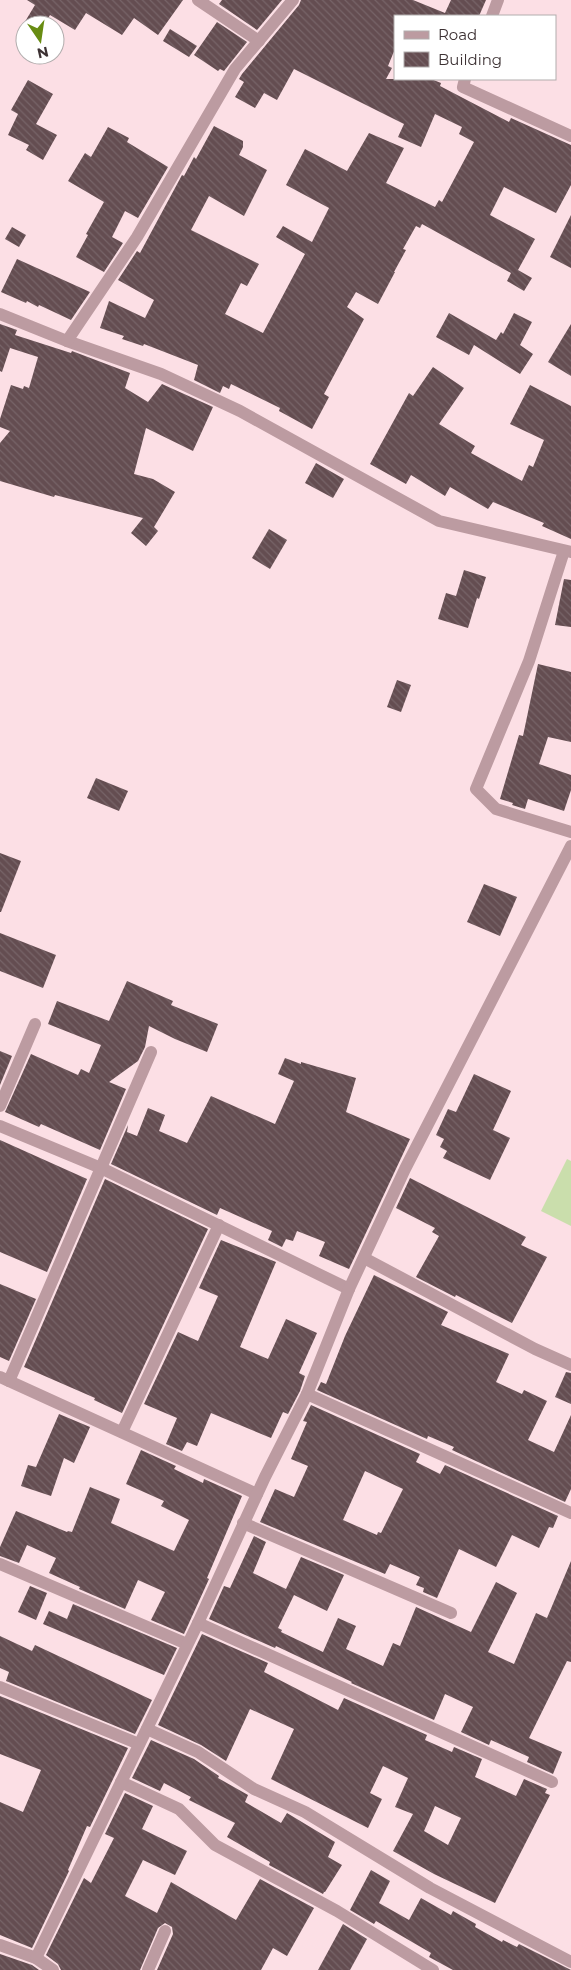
<svg xmlns="http://www.w3.org/2000/svg" width="571" height="1970" font-family="Montserrat,sans-serif">
	<style>
		.grass { fill: #cadeac }
		.building { fill: url(#building-back-hatch); fill-rule: evenodd }
		.lines { fill: none; stroke-linecap: round; stroke-linejoin: round }
		.minor { stroke: #bc9ba1; stroke-width: 12 }
	</style>
	<defs>
		<pattern id="building-back-hatch" width="6" height="6" patternUnits="userSpaceOnUse" patternTransform="scale(1.25)"><rect width="6" height="6" fill="#644d51"/><path d="M-1 5l2 2M0 0l6 6M5-1l2 2" fill="none" stroke="#776468"/></pattern>
	</defs>
	<rect width="100%" height="100%" fill="#fcdfe5"/>
	<!-- grass -->
	<polygon class="grass" points="567,1159 571,1161 571,1226 541,1211"/>
	<!-- building -->
	<g class="building">
		<polygon points="27,0 183,0 158,35 134,18 122,35 86,13 75,30 50,15 44,25 23,25 35,5"/>
		<polygon points="222,0 282,0 257,30 219,4"/>
		<polygon points="301,0 413,0 445,13 451,0 486,0 479,16 395,16 395,49 388,66 392,68 386,79 431,79 441,83 440,86 509,122 511,118 571,145 571,185 556,213 504,187 490,215 535,239 518,270 532,278 524,291 507,281 511,273 422,224 420,228 416,226 403,249 406,250 394,272 395,272 378,304 356,292 347,307 364,319 324,394 329,397 312,429 279,411 280,408 231,384 229,389 223,386 220,393 194,380 198,365 144,344 143,346 122,339 124,336 100,328 109,301 145,318 154,300 118,280 137,251 140,253 182,175 184,176 194,157 196,159 214,126 243,141 243,147 239,155 267,170 244,216 209,196 191,230 259,264 247,286 241,283 225,314 263,333 305,254 276,237 283,226 312,242 329,208 286,185 305,149 347,171 369,133 404,148 386,183 435,207 439,200 442,202 474,142 459,134 462,127 435,114 421,147 398,137 404,124 294,69 277,100 264,93 255,108 235,97 244,82 239,79 242,74 299,5"/>
		<polygon points="217,22 247,42 224,71 220,69 218,71 194,55"/>
		<polygon points="170,29 197,46 189,57 163,41"/>
		<polygon points="28,80 53,94 36,124 57,135 43,160 26,150 29,145 8,135 18,114 11,110"/>
		<polygon points="108,127 129,138 127,142 168,167 138,218 125,211 112,237 123,243 104,272 76,257 88,235 86,234 104,202 68,181 85,153 91,157"/>
		<polygon points="571,215 571,268 550,257"/>
		<polygon points="12,227 26,235 19,247 5,239"/>
		<polygon points="17,259 90,292 71,320 39,305 38,307 27,301 26,303 1,292"/>
		<polygon points="449,313 496,340 501,332 503,334 514,313 532,322 520,345 533,354 520,374 474,345 469,355 436,337"/>
		<polygon points="0,324 17,330 15,335 71,353 72,351 130,373 125,388 148,402 162,384 213,407 193,451 146,428 134,474 153,479 175,492 154,527 158,531 146,546 131,533 143,518 55,495 54,497 0,481 0,443 10,431 0,427 0,419 11,385 23,389 24,386 29,388 38,357 10,348 2,372 0,371"/>
		<polygon points="571,324 571,376 548,362"/>
		<polygon points="433,367 464,388 439,424 475,446 471,453 522,481 529,465 533,467 544,440 510,424 530,385 571,406 571,539 542,526 544,523 493,502 488,509 450,487 445,496 411,475 406,484 370,464 409,393 413,396"/>
		<polygon points="316,463 344,479 333,498 305,483"/>
		<polygon points="269,529 287,540 270,569 252,558"/>
		<polygon points="464,570 486,577 479,599 477,598 468,628 438,619 446,593 456,596"/>
		<polygon points="564,579 571,580 571,627 555,625"/>
		<polygon points="538,664 571,672 571,742 548,737 539,764 571,775 571,790 564,811 528,799 525,809 512,805 513,803 500,799 519,735 523,736"/>
		<polygon points="397,680 411,685 401,712 387,707"/>
		<polygon points="96,778 128,791 119,811 87,798"/>
		<polygon points="0,853 21,861 1,912 0,912"/>
		<polygon points="484,884 517,897 500,936 467,922"/>
		<polygon points="0,933 56,955 43,988 0,971"/>
		<polygon points="127,981 173,1001 171,1005 218,1024 207,1052 175,1039 149,1026 145,1047 138,1061 109,1082 126,1089 100,1150 41,1124 39,1127 5,1112 31,1054 78,1075 81,1069 89,1073 101,1045 48,1024 57,1001 109,1021"/>
		<polygon points="0,1051 12,1056 0,1085"/>
		<polygon points="285,1058 301,1064 301,1062 356,1078 346,1112 410,1139 349,1269 319,1256 325,1242 297,1231 293,1241 286,1239 282,1247 268,1240 272,1231 220,1208 217,1215 111,1164 128,1125 127,1132 137,1136 148,1108 165,1115 159,1131 187,1143 211,1096 275,1124 294,1081 278,1074"/>
		<polygon points="474,1074 511,1091 493,1130 510,1138 490,1180 443,1158 447,1151 440,1147 444,1139 436,1135 448,1109 456,1112"/>
		<polygon points="0,1140 87,1179 47,1272 0,1252"/>
		<polygon points="410,1178 526,1237 521,1245 547,1257 512,1323 456,1295 455,1297 416,1277 439,1236 432,1232 435,1228 396,1208"/>
		<polygon points="105,1179 208,1229 122,1413 94,1400 95,1398 24,1367"/>
		<polygon points="221,1240 276,1262 240,1347 268,1359 286,1319 317,1333 299,1373 305,1376 300,1391 288,1414 283,1412 271,1438 211,1413 197,1446 187,1442 182,1451 166,1444 177,1418 144,1404 178,1332 198,1341 218,1296 199,1288"/>
		<polygon points="374,1275 448,1312 441,1325 509,1354 496,1382 522,1394 524,1390 547,1401 528,1440 554,1452 571,1415 571,1489 565,1502 452,1450 454,1447 428,1436 427,1439 317,1390 321,1382 326,1384 345,1336"/>
		<polygon points="0,1284 36,1299 9,1361 0,1357"/>
		<polygon points="566,1372 571,1373 571,1404 555,1397"/>
		<path d="M311 1405 420 1454 416 1462 440 1474 445 1465 558 1516 553 1528 549 1527 539 1548 512 1535 496 1567 459 1549 437 1598 423 1592 424 1588 416 1585 420 1577 390 1564 385 1574 260 1522 275 1489 294 1497 308 1466 291 1459 307 1422 303 1421ZM365 1471 403 1489 381 1533 378 1532 377 1535 343 1520Z"/>
		<polygon points="59,1414 90,1427 74,1463 64,1458 51,1496 21,1486 28,1465 36,1467"/>
		<polygon points="141,1450 176,1466 174,1469 203,1483 204,1479 242,1496 207,1578 209,1579 184,1634 151,1620 165,1592 138,1580 125,1609 79,1589 80,1587 49,1573 56,1558 27,1545 19,1563 0,1556 0,1547 16,1511 67,1532 68,1531 72,1532 90,1487 120,1499 111,1523 174,1551 189,1520 161,1506 164,1501 126,1484"/>
		<polygon points="254,1536 266,1542 253,1573 286,1589 301,1557 344,1575 327,1611 294,1595 278,1628 282,1630 281,1632 323,1652 338,1618 356,1626 346,1649 383,1666 393,1643 400,1646 416,1607 471,1632 496,1582 517,1593 488,1652 514,1664 536,1613 547,1618 571,1561 571,1662 567,1661 529,1738 562,1752 553,1774 527,1762 529,1757 491,1740 489,1745 461,1732 473,1707 445,1694 434,1720 351,1683 352,1682 276,1646 275,1648 209,1619 224,1586 230,1588"/>
		<polygon points="30,1586 47,1593 36,1620 18,1612"/>
		<polygon points="73,1604 177,1648 164,1675 43,1624 49,1611 67,1619"/>
		<path d="M202 1634 268 1663 264 1672 338 1710 344 1698 427 1735 425 1740 452 1752 454 1747 482 1759 475 1777 516 1796 524 1779 547 1789 545 1793 550 1795 495 1903 434 1874 393 1851 413 1814 395 1807 408 1778 383 1766 370 1793 382 1799 368 1828 271 1779 294 1729 250 1709 226 1761 201 1745 158 1725ZM435 1806 461 1818 448 1845 424 1831Z"/>
		<polygon points="0,1636 32,1651 35,1645 152,1700 135,1734 6,1681 9,1672 0,1668"/>
		<polygon points="0,1696 128,1748 90,1827 87,1826 68,1870 69,1871 32,1948 0,1935 0,1802 23,1812 41,1770 0,1754"/>
		<polygon points="151,1740 194,1759 219,1776 218,1778 248,1795 245,1802 281,1823 287,1813 335,1842 328,1857 342,1865 325,1892 324,1892 323,1894 269,1865 270,1862 227,1837 235,1823 189,1800 191,1797 164,1783 160,1791 132,1778"/>
		<polygon points="125,1793 153,1806 142,1829 187,1851 175,1875 143,1860 125,1896 157,1913 171,1882 236,1920 260,1879 314,1908 287,1956 273,1948 261,1970 157,1970 173,1934 172,1927 165,1923 158,1928 140,1970 61,1970 58,1964 46,1955 84,1878 91,1883 114,1838 105,1834"/>
		<polygon points="371,1870 390,1881 379,1903 409,1920 421,1898 451,1915 453,1911 476,1924 475,1927 502,1942 503,1940 517,1947 519,1944 571,1970 453,1970 429,1957 431,1953 376,1921 374,1924 350,1910"/>
		<polygon points="343,1924 367,1939 350,1970 318,1970"/>
		<polygon points="0,1954 32,1965 39,1970 0,1970"/>
	</g>
	<g class="lines">
		<!-- minor -->
		<g class="minor">
			<polyline points="198,0 259,41"/>
			<polyline points="492,16 498,0"/>
			<polyline points="465,79 463,87 571,136"/>
			<polyline points="0,314 67,341 161,374 240,411 439,521 571,552"/>
			<polyline points="67,341 137,237 235,69 293,0"/>
			<polyline points="564,551 529,661 476,789 496,809 571,832"/>
			<polyline points="0,1106 35,1024"/>
			<polyline points="0,1126 101,1168 349,1289"/>
			<polyline points="364,1258 535,1349 571,1365"/>
			<polyline points="0,1377 257,1494"/>
			<polyline points="9,1381 151,1052"/>
			<polyline points="307,1394 571,1513"/>
			<polyline points="122,1432 219,1225"/>
			<polyline points="243,1523 451,1613"/>
			<polyline points="0,1564 187,1644"/>
			<polyline points="198,1623 552,1782"/>
			<polyline points="0,1687 139,1744"/>
			<polyline points="147,1729 198,1752 254,1789 305,1812 430,1888 571,1962"/>
			<polyline points="121,1782 179,1809 215,1845 337,1911 433,1970"/>
			<polyline points="0,1945 36,1958 53,1970"/>
			<polyline points="36,1958 198,1623 265,1477 307,1394 349,1289 405,1169 571,846"/>
			<polyline points="148,1970 165,1931"/>
		</g>
	</g>
	<!-- legend -->
	<rect x="394" y="15" width="162" height="65" fill="#ffffff" stroke="#b1adad"/>
	<rect x="404" y="31" width="25" height="8" fill="#bc9ba1" stroke="#b1adad"/>
	<text x="438" y="40" font-size="15" fill="#3c3133">Road</text>
	<rect x="404" y="52" width="25" height="15" fill="url(#building-back-hatch)" stroke="#b1adad"/>
	<text x="438" y="65" font-size="15" fill="#3c3133">Building</text>
	<!-- north arrow -->
	<g transform="translate(40 40) rotate(167)"><circle r="24" fill="#ffffff" stroke="#b1adad"/>
	<path d="M0-4L9 19L0 12L-9 19Z" fill="#688c12"/>
	<text y="-8" font-size="14" font-weight="bold" text-anchor="middle" fill="#3c3133">N</text>
	</g>
</svg>
